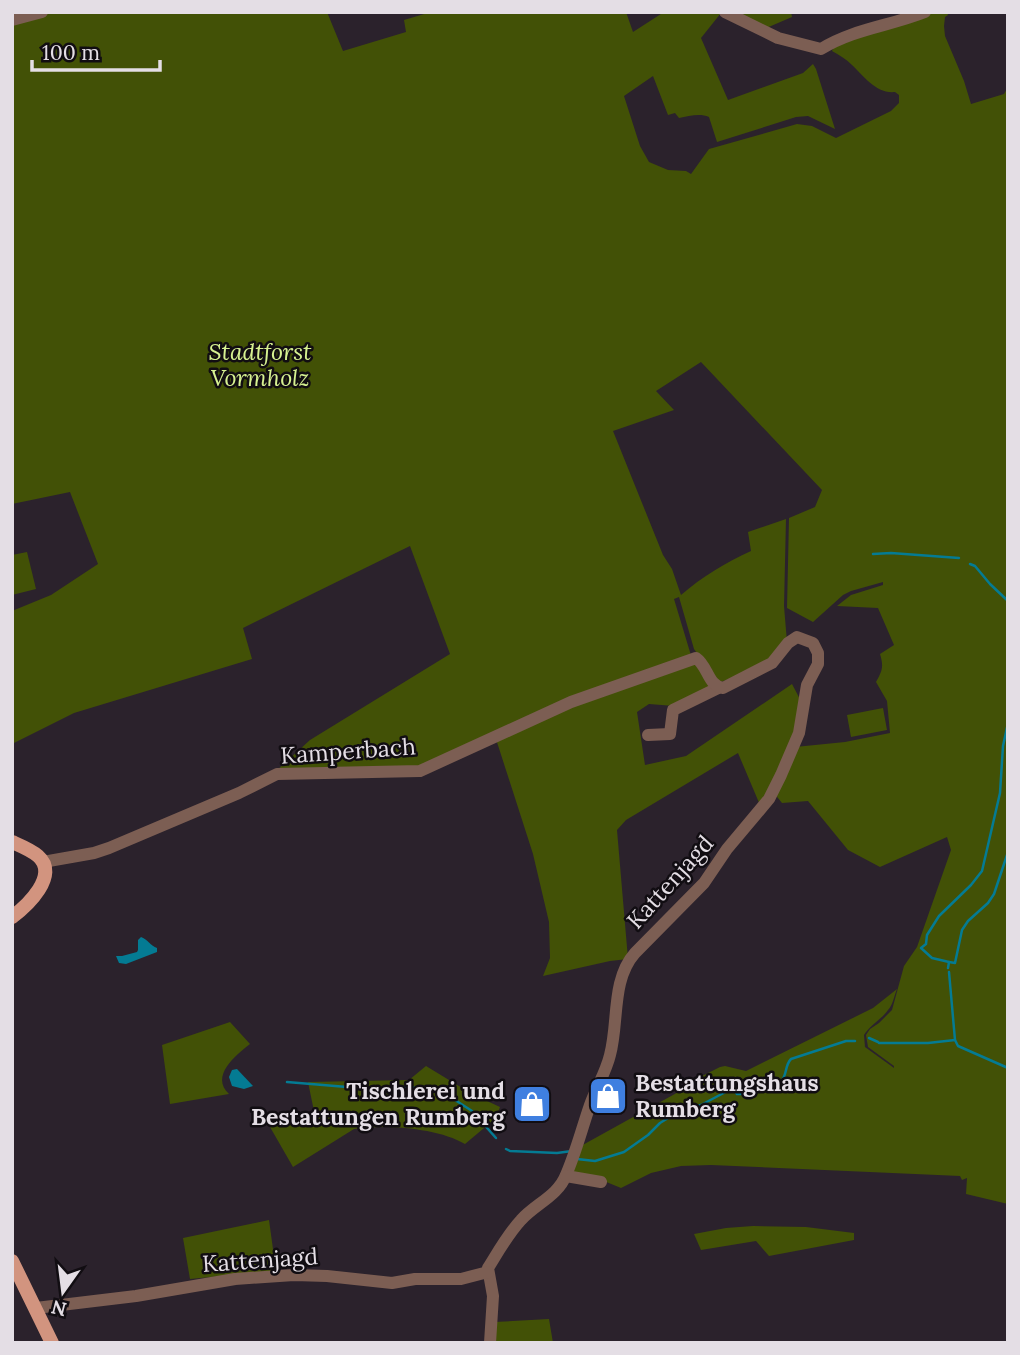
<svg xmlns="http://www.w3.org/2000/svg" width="1020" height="1355" font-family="Lora,serif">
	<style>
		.green { fill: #425106 }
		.water { fill: #047b93 }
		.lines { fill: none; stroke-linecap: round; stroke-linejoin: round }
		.stream { stroke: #047b93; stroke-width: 2.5 }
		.minor { stroke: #7c5e53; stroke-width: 12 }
		.major { stroke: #d2947f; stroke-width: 14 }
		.labels { text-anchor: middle; stroke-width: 5; stroke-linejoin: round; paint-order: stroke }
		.park-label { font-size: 23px; font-style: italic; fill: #d7f291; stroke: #110d12 }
		.street-label { font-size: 23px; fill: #e4dee5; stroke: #110d12 }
		.poi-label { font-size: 23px; font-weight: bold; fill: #e4dee5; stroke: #110d12; text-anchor: start }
	</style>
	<rect width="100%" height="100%" fill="#2b222c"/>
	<!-- green -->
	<g class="green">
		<path d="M12 12H327L343 51 406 32 404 20 431 12H626L633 32 664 12H719L721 13 701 38 728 100 803 73 813 64 816 69 835 129 808 116 796 117 717 142 709 117C700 113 689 116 679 118L675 113 668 115 653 76 624 96 640 146 649 162 668 170 686 171 691 174 709 149 797 124 812 126 836 138 891 111 899 103V95L895 92C876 94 864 76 852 65 846 59 839 55 832 51L836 43 908 22 931 12H947L948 15 945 17 944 26 945 36 964 81 971 104 1004 94 1008 87V1204L966 1194 967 1178 962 1180 960 1176 711 1165 681 1166 651 1173 621 1188 599 1179 571 1175 579 1147 691 1085 690 1082 720 1067 725 1066 746 1071 873 1008 897 989C894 996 893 1005 888 1010 881 1020 870 1025 864 1035L865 1047 894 1068V1066L868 1047 866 1035 870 1029 879 1023 892 1010 904 966 917 947 951 850 947 837 880 867 848 850 808 801 782 803 774 793 795 747 845 742 890 733 887 701 876 682C882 671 884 667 880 654L894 645 878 608 837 606 851 595 883 585V582L851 591 843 595 813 622 787 608 789 518 815 507 822 490 701 362 656 391 674 410 613 431 663 555 672 569 681 595C703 576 725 563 751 551L748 532 786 519 784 606 787 642 763 666 718 683 694 649 679 597 674 599 693 662 713 687 674 706 649 704 637 712 645 765 686 756 792 684 802 703 799 727 760 805 738 753 626 820 617 830 628 959 610 961 543 976 550 958 549 922 533 854 495 736 419 769 276 771 310 740 450 654 410 546 243 628 252 659 74 713 12 744V611L51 595 98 564 70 492 12 504Z"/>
		<polygon points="729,12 791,12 792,17 764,29"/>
		<polygon points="27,552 36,589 12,595 12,555"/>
		<polygon points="883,708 887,730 851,737 847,715"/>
		<path d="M230 1022 250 1044C235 1056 210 1076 229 1094L170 1104 162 1045Z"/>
		<path d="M426 1066 472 1094 500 1107 496 1118 465 1144C438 1128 385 1124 354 1129L293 1167 270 1127 316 1121 308 1082 409 1080Z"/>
		<polygon points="269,1220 276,1271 190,1279 183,1238"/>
		<polygon points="753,1226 806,1227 854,1233 854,1240 769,1256 756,1241 701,1250 694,1234 726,1228"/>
		<polygon points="549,1319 553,1343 491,1343 494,1322"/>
	</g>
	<!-- water -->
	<g class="water">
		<path d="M141 937C147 939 151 946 157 948V952L126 964 119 963 116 956H122L137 952 138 950V940Z"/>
		<polygon points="237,1069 253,1086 244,1089 232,1086 229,1077 232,1070"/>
	</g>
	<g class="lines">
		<!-- stream -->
		<g class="stream">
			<polyline points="873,554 891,553 959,558"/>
			<polyline points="970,564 975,566 990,584 1008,601"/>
			<polyline points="949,962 955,963 962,930 968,921 988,903 994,894 1008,852"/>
			<polyline points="948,968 949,962 932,958 921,948 926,944 927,935 939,916 971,885 982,871 1000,793 1003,746 1008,723"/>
			<polyline points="949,972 955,1040 958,1046 1008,1068"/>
			<polyline points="869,1038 878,1042"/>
			<polyline points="879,1043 928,1043 955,1040"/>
			<polyline points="287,1082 371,1089 410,1087 436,1092 452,1098 472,1111 496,1138"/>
			<polyline points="506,1149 510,1151 557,1153 572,1151"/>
			<path d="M577 1159 595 1161 624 1152 648 1135 660 1123 673 1115 701 1105 733 1088 737 1094C746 1095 776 1087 782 1080 787 1074 785 1065 791 1059L846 1041H855"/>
		</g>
		<!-- minor -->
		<g class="minor">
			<path d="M725 12 778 38 821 49C853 29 890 26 925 12"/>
			<polyline points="12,20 42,12"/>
			<polyline points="648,735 670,734 673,710 718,688"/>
			<path d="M43 862 94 853 109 848 239 793 277 774 420 771 571 702 696 658C708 666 708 686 723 688L772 663 788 643 797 637 813 643 818 653V664L807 685 799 733 781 775 769 799 727 849 704 883 635 953C611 980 619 1022 610 1055 606 1072 596 1088 590 1105 582 1128 576 1152 566 1175 558 1196 535 1204 521 1220 508 1234 498 1252 488 1268L493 1296 490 1343"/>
			<polyline points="566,1176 601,1182"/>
			<polyline points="36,1308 136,1296 235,1279 294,1275 327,1276 392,1283 415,1279 461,1279 488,1272"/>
		</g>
		<!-- major -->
		<g class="major">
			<path d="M12 842C21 846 31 850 38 856 60 875 27 906 12 917"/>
			<polyline points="12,1261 52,1343"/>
		</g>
	</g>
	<!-- icons -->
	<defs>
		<g id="shop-square" transform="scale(2.0125)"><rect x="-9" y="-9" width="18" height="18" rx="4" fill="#3f7fe0" stroke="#110d12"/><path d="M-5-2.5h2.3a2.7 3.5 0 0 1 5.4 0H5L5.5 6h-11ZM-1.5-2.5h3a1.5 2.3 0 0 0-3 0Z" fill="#fff"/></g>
	</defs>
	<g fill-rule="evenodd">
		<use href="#shop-square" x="608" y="1096"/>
		<use href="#shop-square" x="532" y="1104"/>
	</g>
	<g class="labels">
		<!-- park labels -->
		<g class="park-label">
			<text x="260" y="360">Stadtforst<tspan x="260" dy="26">Vormholz</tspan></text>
		</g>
		<!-- street labels -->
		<g class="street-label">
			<text transform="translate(348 751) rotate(-4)" y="8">Kamperbach</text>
			<text transform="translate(670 882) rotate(-48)" y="8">Kattenjagd</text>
			<text transform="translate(260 1260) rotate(-4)" y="8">Kattenjagd</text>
		</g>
		<!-- poi labels -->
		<g class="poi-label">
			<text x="635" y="1091">Bestattungshaus<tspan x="635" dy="26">Rumberg</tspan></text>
			<text x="505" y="1099" text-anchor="end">Tischlerei und<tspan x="505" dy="26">Bestattungen Rumberg</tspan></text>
		</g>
	</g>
	<!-- border -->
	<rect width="1020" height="1355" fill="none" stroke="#e4dee5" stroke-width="28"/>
	<!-- north arrow -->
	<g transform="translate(63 1292) rotate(194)" stroke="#110d12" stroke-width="5" paint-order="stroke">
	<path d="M0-5L12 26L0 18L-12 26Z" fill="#e4dee5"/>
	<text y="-10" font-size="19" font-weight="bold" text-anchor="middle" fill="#e4dee5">N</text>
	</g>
	<!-- scale -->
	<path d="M32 60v10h128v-10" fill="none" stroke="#e4dee5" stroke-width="3.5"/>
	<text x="42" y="60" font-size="21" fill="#e4dee5" stroke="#110d12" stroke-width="5" paint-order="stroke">100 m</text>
</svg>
